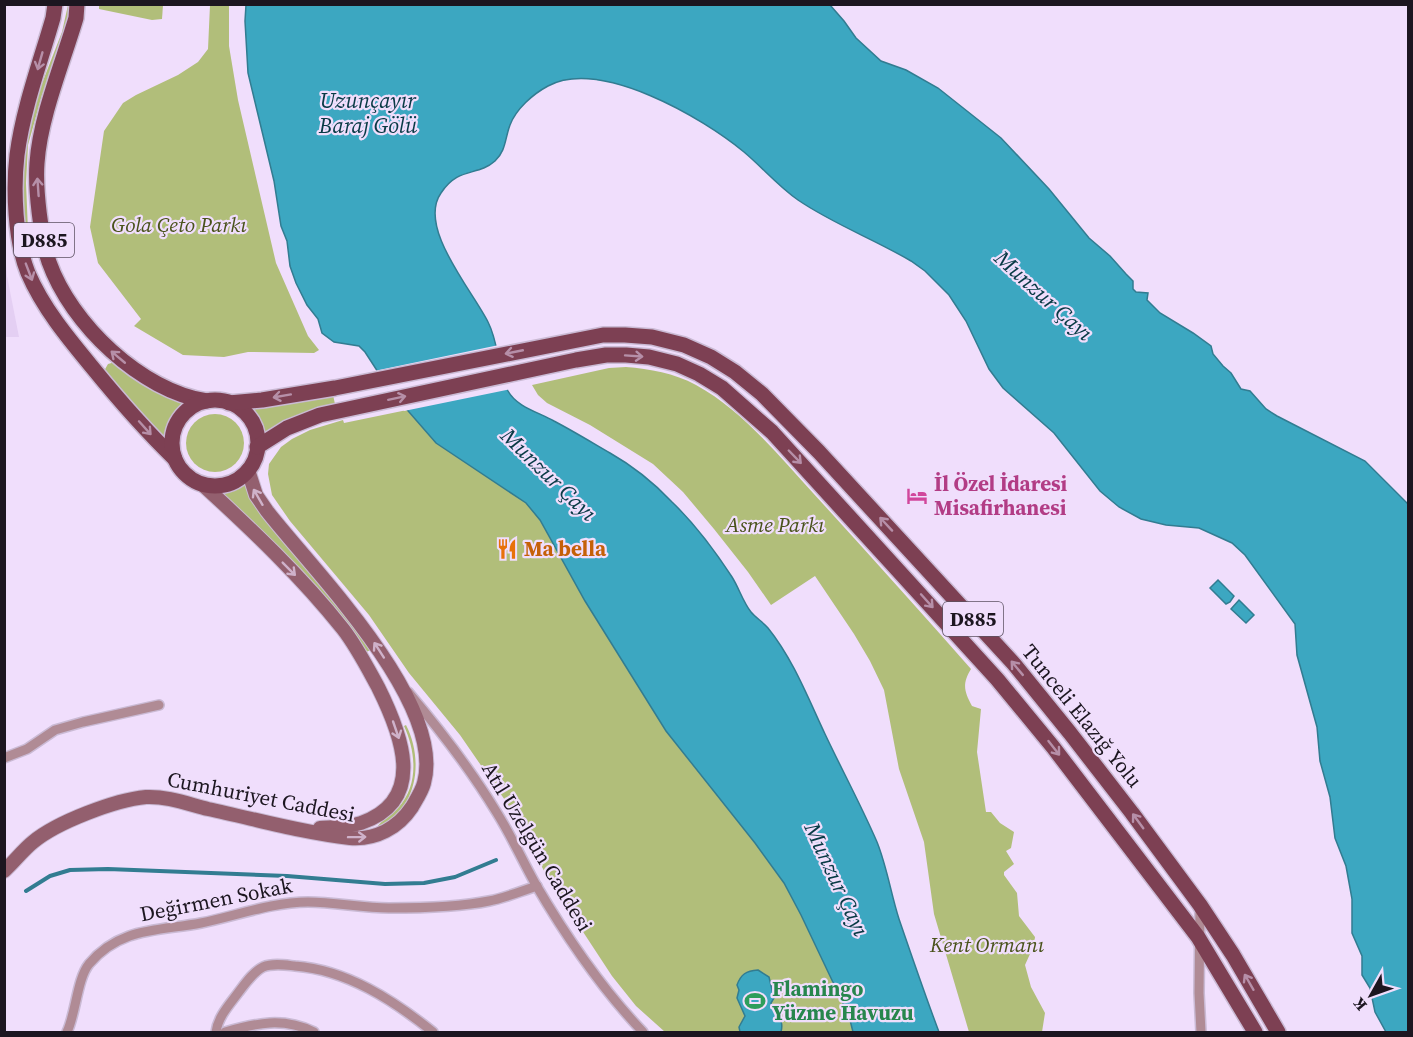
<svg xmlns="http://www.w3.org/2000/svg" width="1413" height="1037" font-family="'Source Serif 4',serif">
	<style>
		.built { fill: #e4cff3 }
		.green { fill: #b1be7a }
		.water { fill: #3ca7c1; stroke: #327c91; stroke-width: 1.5 }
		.pier { fill: #f0defc }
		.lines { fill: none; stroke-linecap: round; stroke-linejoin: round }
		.stream { stroke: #327c91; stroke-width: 4 }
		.street-casing { stroke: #cabad4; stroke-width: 12 }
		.secondary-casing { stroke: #cabad4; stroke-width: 16 }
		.primary-casing { stroke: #cabad4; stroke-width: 18 }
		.street { stroke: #b08b95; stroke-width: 9 }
		.secondary { stroke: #935f6e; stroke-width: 14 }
		.primary { stroke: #7d4053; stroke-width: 15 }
		.oneway { stroke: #b68fa8 }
		.oneway2 { stroke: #cfb2ca }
		.labels { text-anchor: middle; stroke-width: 4.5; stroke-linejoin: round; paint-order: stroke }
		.shield { fill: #f0defc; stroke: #5c5262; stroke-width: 1.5 }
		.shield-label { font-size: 20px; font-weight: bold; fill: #1c1620 }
		.park-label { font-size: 21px; font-style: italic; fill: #49521a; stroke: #f0defc }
		.hotel-label { font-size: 21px; font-weight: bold; fill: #b23c85; stroke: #f0defc; text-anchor: start }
		.food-label { font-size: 21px; font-weight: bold; fill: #c56008; stroke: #f0defc; text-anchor: start }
		.street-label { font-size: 21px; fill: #1c1620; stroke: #f0defc }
		.leisure-label { font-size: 21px; font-weight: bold; fill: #27864d; stroke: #f0defc; text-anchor: start }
		.water-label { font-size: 22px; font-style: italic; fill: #083a45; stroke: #f0defc }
	</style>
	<rect width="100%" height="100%" fill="#f0defc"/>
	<!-- built -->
	<polygon class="built" points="5,252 7,276 19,337 5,337"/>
	<!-- green -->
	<g class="green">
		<polygon points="68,5 72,5 62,47 42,95 28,145 26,183 28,231 26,232 23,219 21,168 34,104 62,32"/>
		<polygon points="99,5 163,5 162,19 152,20 99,9"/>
		<polygon points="210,5 229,5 229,46 238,100 276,263 308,336 319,350 314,353 248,352 224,357 183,355 134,326 141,319 98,263 90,227 104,131 123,103 136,95 178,75 198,62 208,49"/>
		<path d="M115 362 162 394 183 404C172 416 166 428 167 445L104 371 108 364Z"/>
		<path d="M626 367C650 369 674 373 696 385 742 410 778 455 813 493 866 551 919 610 971 669 962 684 964 691 972 706L981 709 977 752 986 812H991L1000 823 1014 832 1011 848 1006 851 1014 864 1004 872V875L1017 893 1019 916 1035 937 1034 945 1025 965 1031 987 1045 1013 1042 1032H969L934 914 924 842 899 769 884 690 870 661 854 634 815 576 771 605 748 572 714 529 683 492 653 464 590 425 547 403 538 395 532 385 609 368Z"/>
		<polygon points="333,395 335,404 262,436 257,418 248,407"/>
		<polygon points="407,410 436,443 527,503 540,520 585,601 666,731 755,843 784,883 801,915 849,1016 853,1032 665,1032 636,1006 612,976 549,880 509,806 460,735 409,673 369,615 290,521 272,495 268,474 269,464 281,447 292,439 310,430 343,420 344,423"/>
		<circle cx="215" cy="443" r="29"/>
		<polygon points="244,479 355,623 371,650 366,652 216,490 229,488"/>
		<path d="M406 725C424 760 418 810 377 827 382 820 392 815 398 808 419 785 416 752 404 726Z"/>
	</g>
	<!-- water -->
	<g class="water">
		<path d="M246 5H830L844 21 856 38 881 61 906 70 938 88 1001 138 1049 189 1089 238 1110 256 1126 274 1133 281V289L1136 292 1148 293 1147 300 1160 313 1193 333 1211 346 1213 354 1223 366 1231 373 1241 389 1250 391 1266 409 1277 416 1365 461 1408 504V1032H1386L1375 1012 1370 988 1362 975V956L1352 933V899L1346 866 1335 838 1330 797 1320 761 1317 727 1297 655 1295 624 1245 555 1232 543 1199 528 1166 525 1141 519 1119 507 1100 491 1054 433 1003 388 989 369 966 321 949 295 925 271 911 261C874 239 833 224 798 200 778 186 763 168 744 152 703 118 601 58 548 86 533 94 516 109 510 125 505 138 506 151 495 161 477 177 459 166 441 193 417 227 472 290 488 322 499 343 498 371 508 391 517 407 538 412 554 421 573 431 591 442 610 453 633 466 654 483 672 502 695 524 715 551 732 577 739 588 743 602 751 612 756 618 763 622 768 628 793 659 808 698 825 734 842 770 861 805 877 842 887 867 891 894 899 919 912 957 925 995 939 1032H853L849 1016 801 915 784 883 755 843 666 731 585 601 540 520 526 503 436 443 389 389 365 352 359 346 334 342 322 333 318 319 307 305 296 283 290 266 287 241 281 226 274 181 248 73 245 21Z"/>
		<polygon points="1218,580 1234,596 1230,602 1226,604 1210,588"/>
		<polygon points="1239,600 1254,615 1246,623 1231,609"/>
		<path d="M758 970 769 977 774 998 771 1003C773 1017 785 1016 781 1032H740L739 1027 745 1016 737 998 739 990 737 985C741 974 746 971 758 970Z"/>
	</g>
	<!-- pier -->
	<polygon class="pier" points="499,345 511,389 404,411 374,371"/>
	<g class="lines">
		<!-- stream -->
		<polyline class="stream" points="26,891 50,876 70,870 108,869 287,876 385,884 424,883 455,877 496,860"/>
		<!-- street casing -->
		<g class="street-casing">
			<g id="street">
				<path d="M408 692C441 731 471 770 497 813 512 837 523 862 536 885 567 938 601 988 643 1032"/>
				<polyline points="4,758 27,749 55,730 83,722 159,705"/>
				<polyline points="1200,906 1199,993 1201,1032"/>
				<path d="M67 1032C76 1013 77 979 89 964 120 927 159 931 201 923 236 916 272 902 308 902 335 902 362 908 389 908 419 908 460 907 489 901 505 898 521 891 537 886"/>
				<path d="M216 1032C218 1017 229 1005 238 993 245 984 253 972 263 967 273 963 285 965 295 966 347 970 393 1000 433 1032"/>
				<path d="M225 1032C257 1023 283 1017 314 1032"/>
			</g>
		</g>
		<!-- secondary casing -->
		<g class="secondary-casing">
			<g id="secondary">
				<path d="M202 484C251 529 301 576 343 629 357 647 367 667 378 687 401 733 428 800 361 823 349 827 333 827 320 828"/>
				<path d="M4 871C14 862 23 850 33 842 57 822 115 800 146 797 167 796 188 804 208 809 255 819 303 833 350 838 376 840 398 828 412 807 416 800 422 791 424 783 446 703 313 570 267 511L256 495 248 470"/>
			</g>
		</g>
		<!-- primary casing -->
		<g class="primary-casing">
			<g id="primary">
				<path d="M55 4 53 18C40 63 23 109 17 155 13 189 15 241 28 273 43 308 68 338 92 367 118 399 145 430 175 459"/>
				<path d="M77 4 76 18C63 62 40 117 37 163 35 189 41 238 49 262 71 324 141 391 207 401"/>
				<circle cx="215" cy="443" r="43"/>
				<polyline points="229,403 262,400 335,388 603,335 625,335 652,337 684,345 711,357 735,372 762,394 819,452 1014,664 1070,733 1132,813 1200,905 1233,955 1278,1032"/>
				<polyline points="257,447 287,428 320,415 576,360 606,355 626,355 649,357 677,364 699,374 722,388 772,432 997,679 1053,747 1198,937 1255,1032"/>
			</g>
		</g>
		<!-- street -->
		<use href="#street" class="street"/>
		<!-- secondary -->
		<use href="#secondary" class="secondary"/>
		<!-- primary -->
		<use href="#primary" class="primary"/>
	</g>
	<!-- one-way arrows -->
	<defs><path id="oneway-shaft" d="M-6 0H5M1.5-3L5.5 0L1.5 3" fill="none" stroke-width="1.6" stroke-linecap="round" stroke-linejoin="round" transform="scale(1.5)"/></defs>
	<g class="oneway">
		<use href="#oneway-shaft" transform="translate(40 61) rotate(106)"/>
		<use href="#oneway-shaft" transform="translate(38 187) rotate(-94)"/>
		<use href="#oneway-shaft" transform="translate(29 272) rotate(69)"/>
		<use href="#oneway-shaft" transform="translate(514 352) rotate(169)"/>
		<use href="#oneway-shaft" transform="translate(634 356) rotate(4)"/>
		<use href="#oneway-shaft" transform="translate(118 357) rotate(-140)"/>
		<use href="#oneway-shaft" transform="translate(282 396) rotate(170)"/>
		<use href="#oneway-shaft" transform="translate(397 398) rotate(-12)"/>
		<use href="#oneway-shaft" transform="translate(145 428) rotate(48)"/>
		<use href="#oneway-shaft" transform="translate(795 457) rotate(46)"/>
		<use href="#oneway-shaft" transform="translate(886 524) rotate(-133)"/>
		<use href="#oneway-shaft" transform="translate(927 601) rotate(48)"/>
		<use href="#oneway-shaft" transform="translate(1017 668) rotate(-130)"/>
		<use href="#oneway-shaft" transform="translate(1054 748) rotate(52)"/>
		<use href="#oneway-shaft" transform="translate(1138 821) rotate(-126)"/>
		<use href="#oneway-shaft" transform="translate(1249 982) rotate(-120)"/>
	</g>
	<g class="oneway2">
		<use href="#oneway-shaft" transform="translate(258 497) rotate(-120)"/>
		<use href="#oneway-shaft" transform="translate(289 569) rotate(45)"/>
		<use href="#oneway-shaft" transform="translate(379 650) rotate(-123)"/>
		<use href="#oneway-shaft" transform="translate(396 730) rotate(71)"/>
		<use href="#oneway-shaft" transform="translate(357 837) rotate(-1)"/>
	</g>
	<!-- icons -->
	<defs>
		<g id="hotel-bare" transform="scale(1.62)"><path d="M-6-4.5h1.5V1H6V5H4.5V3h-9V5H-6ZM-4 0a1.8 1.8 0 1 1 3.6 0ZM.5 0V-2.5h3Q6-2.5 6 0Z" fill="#d1479c" stroke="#f0defc" stroke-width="2.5" paint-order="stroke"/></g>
		<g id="restaurant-bare" transform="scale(1.62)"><path d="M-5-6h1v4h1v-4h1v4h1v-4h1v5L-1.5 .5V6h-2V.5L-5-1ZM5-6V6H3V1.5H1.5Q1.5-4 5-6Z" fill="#e8710a" stroke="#f0defc" stroke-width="2.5" paint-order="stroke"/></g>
		<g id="stadium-bare" transform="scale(1.62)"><path d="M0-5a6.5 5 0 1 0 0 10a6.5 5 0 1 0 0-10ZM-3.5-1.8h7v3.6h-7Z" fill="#2e9e5b" stroke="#f0defc" stroke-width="2.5" paint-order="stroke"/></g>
	</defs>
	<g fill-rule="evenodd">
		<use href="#hotel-bare" x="917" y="496"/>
		<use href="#restaurant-bare" x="507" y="549"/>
		<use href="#stadium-bare" x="755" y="1001"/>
	</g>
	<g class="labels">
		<!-- shield labels -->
		<g class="shield">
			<rect x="14" y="223" width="60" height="34" rx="4.5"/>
			<rect x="943" y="602" width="60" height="34" rx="4.5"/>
		</g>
		<g class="shield-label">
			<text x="44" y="247">D885</text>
			<text x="973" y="626">D885</text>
		</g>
		<!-- park labels -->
		<g class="park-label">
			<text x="179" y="232">Gola Çeto Parkı</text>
			<text x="775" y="532">Asme Parkı</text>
			<text x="987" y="952">Kent Ormanı</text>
		</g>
		<!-- hotel labels -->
		<g class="hotel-label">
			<text x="934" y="491">İl Özel İdaresi<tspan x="934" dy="24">Misafirhanesi</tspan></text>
		</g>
		<!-- food labels -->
		<g class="food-label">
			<text x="524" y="556">Ma bella</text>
		</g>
		<!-- street labels -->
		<g class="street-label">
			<text transform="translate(1082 716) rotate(51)" y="7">Tunceli Elazığ Yolu</text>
			<text transform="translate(261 797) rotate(11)" y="7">Cumhuriyet Caddesi</text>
			<text transform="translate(537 847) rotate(59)" y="7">Atıl Uzelgün Caddesi</text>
			<text transform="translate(216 900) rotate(-11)" y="7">Değirmen Sokak</text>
		</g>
		<!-- leisure labels -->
		<g class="leisure-label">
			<text x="772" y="996">Flamingo<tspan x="772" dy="24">Yüzme Havuzu</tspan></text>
		</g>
		<!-- water labels -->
		<g class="water-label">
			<text x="368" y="108">Uzunçayır<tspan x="368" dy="25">Baraj Gölü</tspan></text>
			<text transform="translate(1044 295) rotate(42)" y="8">Munzur Çayı</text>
			<text transform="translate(549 474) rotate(44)" y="8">Munzur Çayı</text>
			<text transform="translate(837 879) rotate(65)" y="8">Munzur Çayı</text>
		</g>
	</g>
	<!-- border -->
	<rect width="1413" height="1037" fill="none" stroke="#1c1620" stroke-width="12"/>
	<!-- north arrow -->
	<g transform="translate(1371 995) rotate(230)" stroke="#f0defc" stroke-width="4.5" paint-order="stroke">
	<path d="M0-4.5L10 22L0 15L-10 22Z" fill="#1c1620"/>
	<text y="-9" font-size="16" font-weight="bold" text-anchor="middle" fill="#1c1620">K</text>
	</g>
</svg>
